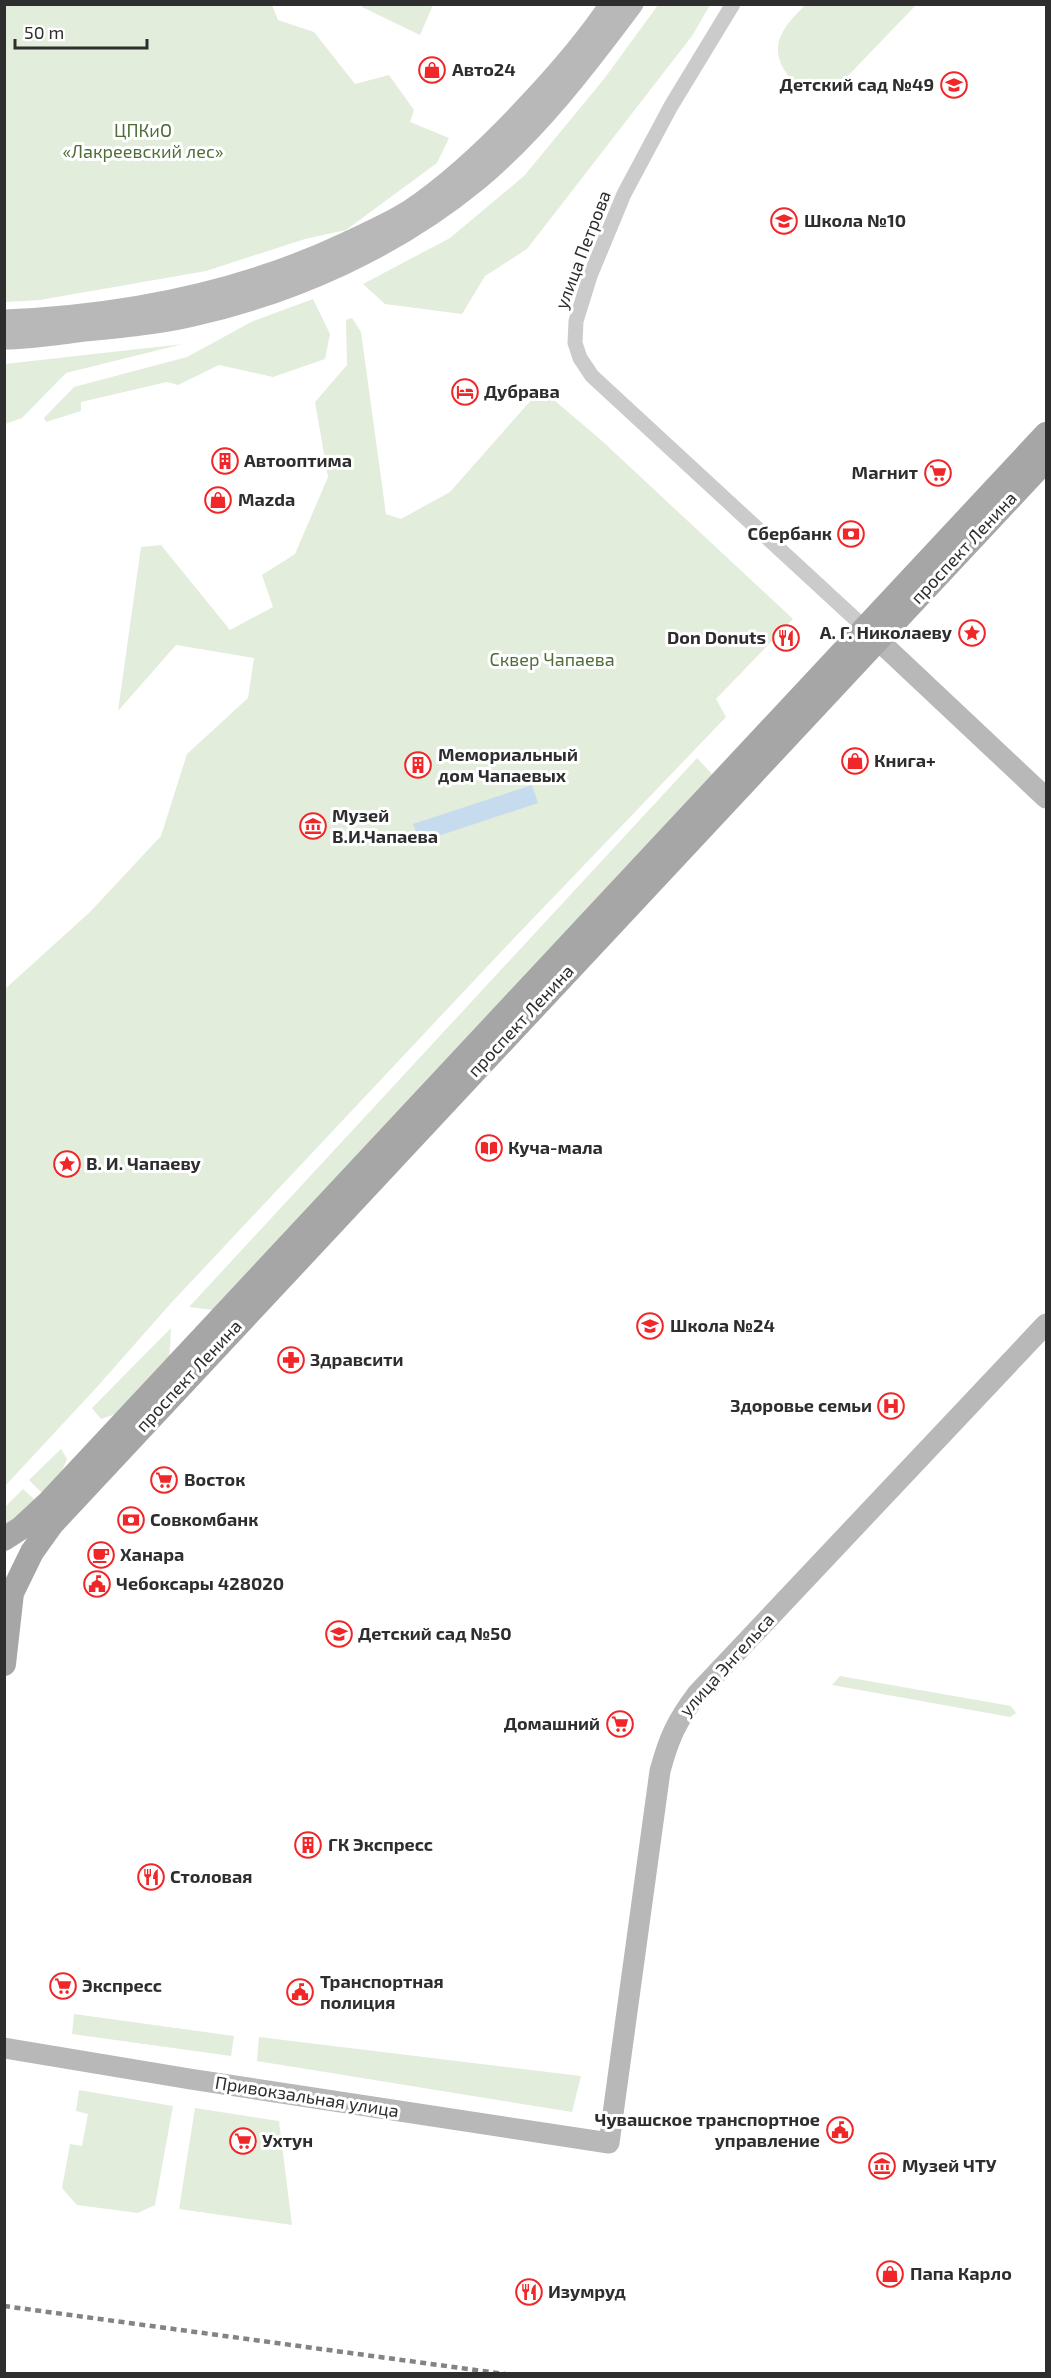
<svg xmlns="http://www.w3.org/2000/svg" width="1051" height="2378" font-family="'Exo 2',sans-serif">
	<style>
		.green { fill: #e3eddb }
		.water { fill: #c6dcee }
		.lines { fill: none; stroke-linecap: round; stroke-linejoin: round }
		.street { stroke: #cbcbcb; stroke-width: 15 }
		.secondary { stroke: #b8b8b8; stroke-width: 21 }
		.primary { stroke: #a6a6a6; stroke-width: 24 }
		.rail { stroke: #838383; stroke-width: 4.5; stroke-dasharray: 6 4.5; stroke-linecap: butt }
		.labels { text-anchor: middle; stroke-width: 6; stroke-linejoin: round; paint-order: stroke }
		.poi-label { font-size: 18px; font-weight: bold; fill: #2e2e2e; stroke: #fff; text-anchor: start }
		.park-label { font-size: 18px; fill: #4e6d39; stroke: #fff }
		.street-label { font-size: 18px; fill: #2e2e2e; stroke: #fff }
	</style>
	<rect width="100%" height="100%" fill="#fff"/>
	<!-- green -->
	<g class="green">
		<polygon points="4,5 272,5 278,20 314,32 355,84 389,75 414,110 410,122 449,138 437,163 346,230 305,239 206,271 40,300 5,302"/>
		<polygon points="362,5 362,4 433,5 420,35 362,7"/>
		<polygon points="658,5 710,5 692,36 527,249 485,276 462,314 385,304 363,284 450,238 524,176 604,79"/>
		<path d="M805 5V4L916 5 843 81C833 86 822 92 811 89 793 85 777 67 778 48 779 30 794 17 805 5Z"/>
		<polygon points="313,299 330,334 325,359 273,377 219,365 178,385 167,382 81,402 81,411 46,422 44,418 74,387 187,357 253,321"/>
		<polygon points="352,318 361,332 386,514 401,519 450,492 541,389 601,440 793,619 716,699 726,717 499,954 172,1302 97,1387 5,1486 5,989 90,912 161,836 187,754 248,698 254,658 176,645 118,711 141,547 161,545 230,630 273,607 262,575 295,554 328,477 315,402 347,365 346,320"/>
		<polygon points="183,344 66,373 22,418 5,424 5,364"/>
		<polygon points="697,758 712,774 213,1310 189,1307"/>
		<polygon points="171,1328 169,1364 125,1411 101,1419 92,1408"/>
		<polygon points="61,1449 67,1459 59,1478 44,1495 29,1480"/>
		<polygon points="23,1489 37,1502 5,1530 4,1508"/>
		<polygon points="840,1676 1011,1706 1016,1713 1010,1717 832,1685"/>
		<polygon points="74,2014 234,2036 231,2056 72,2034"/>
		<polygon points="259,2037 581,2076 572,2112 257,2061"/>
		<polygon points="79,2090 173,2106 155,2205 138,2213 77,2205 62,2188 70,2144 82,2146 88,2114 76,2111"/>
		<polygon points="195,2108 279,2121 292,2225 179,2209"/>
	</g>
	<!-- water -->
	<polygon class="water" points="532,785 538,803 420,842 413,824"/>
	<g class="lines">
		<!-- street -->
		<polyline class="street" points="733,4 671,106 624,194 590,276 576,321 575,343 580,358 592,376 865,628"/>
		<!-- secondary -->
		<g class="secondary">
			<path d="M4 320C123 315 239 293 347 242 368 232 389 223 408 211 453 181 493 142 530 102 559 71 586 40 610 4"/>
			<path d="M4 339C28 339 53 335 77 332 115 328 155 325 193 316 295 293 397 247 477 181 537 131 586 67 633 4"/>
			<polyline points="878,640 1046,798"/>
			<path d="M4 2048 190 2079 609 2143 660 1771C669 1738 676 1722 697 1694L1046 1324"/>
		</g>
		<!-- primary -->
		<g class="primary">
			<polyline points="4,1539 21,1528 49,1502 1046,434"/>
			<polyline points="4,1664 12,1593 32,1552 52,1524 1046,460"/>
		</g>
		<!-- rail -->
		<polyline class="rail" points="4,2306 505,2374"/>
	</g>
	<!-- icons -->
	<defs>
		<g id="shop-ring" transform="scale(1.35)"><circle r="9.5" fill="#fff" stroke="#f02628" stroke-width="1.5"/><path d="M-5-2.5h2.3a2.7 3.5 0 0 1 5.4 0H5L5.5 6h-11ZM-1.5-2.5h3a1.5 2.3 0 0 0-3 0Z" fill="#f02628"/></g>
		<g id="school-ring" transform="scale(1.35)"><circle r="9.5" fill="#fff" stroke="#f02628" stroke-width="1.5"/><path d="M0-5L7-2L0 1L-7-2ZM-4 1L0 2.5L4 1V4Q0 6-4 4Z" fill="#f02628"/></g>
		<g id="hotel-ring" transform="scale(1.35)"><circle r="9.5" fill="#fff" stroke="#f02628" stroke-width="1.5"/><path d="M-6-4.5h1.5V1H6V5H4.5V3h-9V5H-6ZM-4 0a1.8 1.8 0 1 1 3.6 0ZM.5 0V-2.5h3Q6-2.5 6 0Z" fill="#f02628"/></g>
		<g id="building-ring" transform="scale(1.35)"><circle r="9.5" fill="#fff" stroke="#f02628" stroke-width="1.5"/><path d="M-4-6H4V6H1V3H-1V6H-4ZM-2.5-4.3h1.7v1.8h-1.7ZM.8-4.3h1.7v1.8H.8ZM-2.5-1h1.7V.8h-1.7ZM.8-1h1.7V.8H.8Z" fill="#f02628"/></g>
		<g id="supermarket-ring" transform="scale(1.35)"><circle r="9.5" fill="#fff" stroke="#f02628" stroke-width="1.5"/><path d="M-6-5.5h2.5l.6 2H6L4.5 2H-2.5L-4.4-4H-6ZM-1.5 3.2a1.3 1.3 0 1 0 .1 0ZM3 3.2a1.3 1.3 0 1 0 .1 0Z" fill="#f02628"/></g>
		<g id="bank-ring" transform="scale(1.35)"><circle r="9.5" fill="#fff" stroke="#f02628" stroke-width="1.5"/><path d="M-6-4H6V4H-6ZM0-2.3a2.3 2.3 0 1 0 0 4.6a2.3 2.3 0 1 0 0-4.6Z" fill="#f02628"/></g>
		<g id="sight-ring" transform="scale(1.35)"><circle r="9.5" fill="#fff" stroke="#f02628" stroke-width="1.5"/><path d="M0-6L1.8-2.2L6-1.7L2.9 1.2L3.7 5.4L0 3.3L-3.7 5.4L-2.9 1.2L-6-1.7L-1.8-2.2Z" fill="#f02628"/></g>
		<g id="restaurant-ring" transform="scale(1.35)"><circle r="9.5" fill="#fff" stroke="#f02628" stroke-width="1.5"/><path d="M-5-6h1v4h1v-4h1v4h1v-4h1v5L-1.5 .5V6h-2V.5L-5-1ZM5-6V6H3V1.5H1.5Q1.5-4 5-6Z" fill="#f02628"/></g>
		<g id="museum-ring" transform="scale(1.35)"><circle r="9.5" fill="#fff" stroke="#f02628" stroke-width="1.5"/><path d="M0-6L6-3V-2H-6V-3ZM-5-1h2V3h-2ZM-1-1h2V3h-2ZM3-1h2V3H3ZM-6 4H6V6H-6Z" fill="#f02628"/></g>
		<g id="library-ring" transform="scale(1.35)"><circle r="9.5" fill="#fff" stroke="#f02628" stroke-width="1.5"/><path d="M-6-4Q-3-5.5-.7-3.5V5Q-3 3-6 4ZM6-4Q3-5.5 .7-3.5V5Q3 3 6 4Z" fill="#f02628"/></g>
		<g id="pharmacy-ring" transform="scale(1.35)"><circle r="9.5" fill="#fff" stroke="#f02628" stroke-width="1.5"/><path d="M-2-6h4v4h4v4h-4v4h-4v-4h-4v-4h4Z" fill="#f02628"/></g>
		<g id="hospital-ring" transform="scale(1.35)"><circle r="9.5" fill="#fff" stroke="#f02628" stroke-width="1.5"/><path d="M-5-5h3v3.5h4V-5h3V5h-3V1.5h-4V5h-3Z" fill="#f02628"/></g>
		<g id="cafe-ring" transform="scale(1.35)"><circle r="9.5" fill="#fff" stroke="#f02628" stroke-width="1.5"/><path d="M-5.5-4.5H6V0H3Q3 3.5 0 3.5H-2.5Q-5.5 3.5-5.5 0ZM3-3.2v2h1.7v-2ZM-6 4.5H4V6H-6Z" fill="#f02628"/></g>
		<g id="civic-ring" transform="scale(1.35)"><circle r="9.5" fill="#fff" stroke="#f02628" stroke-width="1.5"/><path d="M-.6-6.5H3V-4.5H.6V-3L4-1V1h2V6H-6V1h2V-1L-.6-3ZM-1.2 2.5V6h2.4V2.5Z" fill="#f02628"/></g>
	</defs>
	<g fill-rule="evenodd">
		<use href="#shop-ring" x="432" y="70"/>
		<use href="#school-ring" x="954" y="85"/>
		<use href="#school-ring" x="784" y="221"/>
		<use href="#hotel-ring" x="465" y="392"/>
		<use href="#building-ring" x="225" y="461"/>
		<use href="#supermarket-ring" x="938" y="473"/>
		<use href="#shop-ring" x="218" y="500"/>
		<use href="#bank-ring" x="851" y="534"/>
		<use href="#sight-ring" x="972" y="633"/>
		<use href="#restaurant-ring" x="786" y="638"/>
		<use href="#shop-ring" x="855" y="761"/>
		<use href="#building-ring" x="418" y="765"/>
		<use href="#museum-ring" x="313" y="826"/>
		<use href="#library-ring" x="489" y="1148"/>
		<use href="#sight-ring" x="67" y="1164"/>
		<use href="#school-ring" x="650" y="1326"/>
		<use href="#pharmacy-ring" x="291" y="1360"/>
		<use href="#hospital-ring" x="891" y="1406"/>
		<use href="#supermarket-ring" x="164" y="1480"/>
		<use href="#bank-ring" x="131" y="1520"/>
		<use href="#cafe-ring" x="101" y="1555"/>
		<use href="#civic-ring" x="97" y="1584"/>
		<use href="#school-ring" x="339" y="1634"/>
		<use href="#supermarket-ring" x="620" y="1724"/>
		<use href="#building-ring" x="308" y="1845"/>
		<use href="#restaurant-ring" x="151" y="1877"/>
		<use href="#supermarket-ring" x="63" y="1986"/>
		<use href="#civic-ring" x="300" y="1992"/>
		<use href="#civic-ring" x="840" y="2130"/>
		<use href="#supermarket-ring" x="243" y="2141"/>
		<use href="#museum-ring" x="882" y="2166"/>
		<use href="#shop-ring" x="890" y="2274"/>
		<use href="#restaurant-ring" x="529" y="2292"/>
	</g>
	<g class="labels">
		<!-- poi labels -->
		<g class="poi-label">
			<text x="452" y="76">Авто24</text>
			<text x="934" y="91" text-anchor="end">Детский сад №49</text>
			<text x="804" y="227">Школа №10</text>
			<text x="484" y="398">Дубрава</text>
			<text x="244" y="467">Автооптима</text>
			<text x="918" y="479" text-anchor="end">Магнит</text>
			<text x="238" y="506">Mazda</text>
			<text x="832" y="540" text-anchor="end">Сбербанк</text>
			<text x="952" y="639" text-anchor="end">А. Г. Николаеву</text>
			<text x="766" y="644" text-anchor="end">Don Donuts</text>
			<text x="438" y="761">Мемориальный<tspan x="438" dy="21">дом Чапаевых</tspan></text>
			<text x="874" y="767">Книга+</text>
			<text x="332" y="822">Музей<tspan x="332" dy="21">В.И.Чапаева</tspan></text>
			<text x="508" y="1154">Куча-мала</text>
			<text x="86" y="1170">В. И. Чапаеву</text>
			<text x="670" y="1332">Школа №24</text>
			<text x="310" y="1366">Здравсити</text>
			<text x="872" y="1412" text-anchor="end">Здоровье семьи</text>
			<text x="184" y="1486">Восток</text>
			<text x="150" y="1526">Совкомбанк</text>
			<text x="120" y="1561">Ханара</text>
			<text x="116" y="1590">Чебоксары 428020</text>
			<text x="358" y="1640">Детский сад №50</text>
			<text x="600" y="1730" text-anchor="end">Домашний</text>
			<text x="328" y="1851">ГК Экспресс</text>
			<text x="170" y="1883">Столовая</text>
			<text x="320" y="1988">Транспортная<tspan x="320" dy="21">полиция</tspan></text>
			<text x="82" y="1992">Экспресс</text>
			<text x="820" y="2126" text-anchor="end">Чувашское транспортное<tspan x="820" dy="21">управление</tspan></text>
			<text x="262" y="2147">Ухтун</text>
			<text x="902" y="2172">Музей ЧТУ</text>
			<text x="910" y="2280">Папа Карло</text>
			<text x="548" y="2298">Изумруд</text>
		</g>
		<!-- park labels -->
		<g class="park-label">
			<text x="143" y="137">ЦПКиО<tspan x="143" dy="21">«Лакреевский лес»</tspan></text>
			<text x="552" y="666">Сквер Чапаева</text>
		</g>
		<!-- street labels -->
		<g class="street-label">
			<text transform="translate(583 250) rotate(-69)" y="6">улица Петрова</text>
			<text transform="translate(964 548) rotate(-47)" y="6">проспект Ленина</text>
			<text transform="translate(521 1021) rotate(-47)" y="6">проспект Ленина</text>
			<text transform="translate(189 1376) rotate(-47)" y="6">проспект Ленина</text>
			<text transform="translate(727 1665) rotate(-48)" y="6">улица Энгельса</text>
			<text transform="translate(307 2097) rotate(9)" y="6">Привокзальная улица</text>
		</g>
	</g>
	<!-- border -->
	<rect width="1051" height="2378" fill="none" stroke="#2e2e2e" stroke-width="12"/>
	<!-- scale -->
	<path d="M15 39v9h132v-9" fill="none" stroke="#2e2e2e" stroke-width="3"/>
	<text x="24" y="39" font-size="18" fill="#2e2e2e" stroke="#ffffff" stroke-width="4.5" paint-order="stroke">50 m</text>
</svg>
